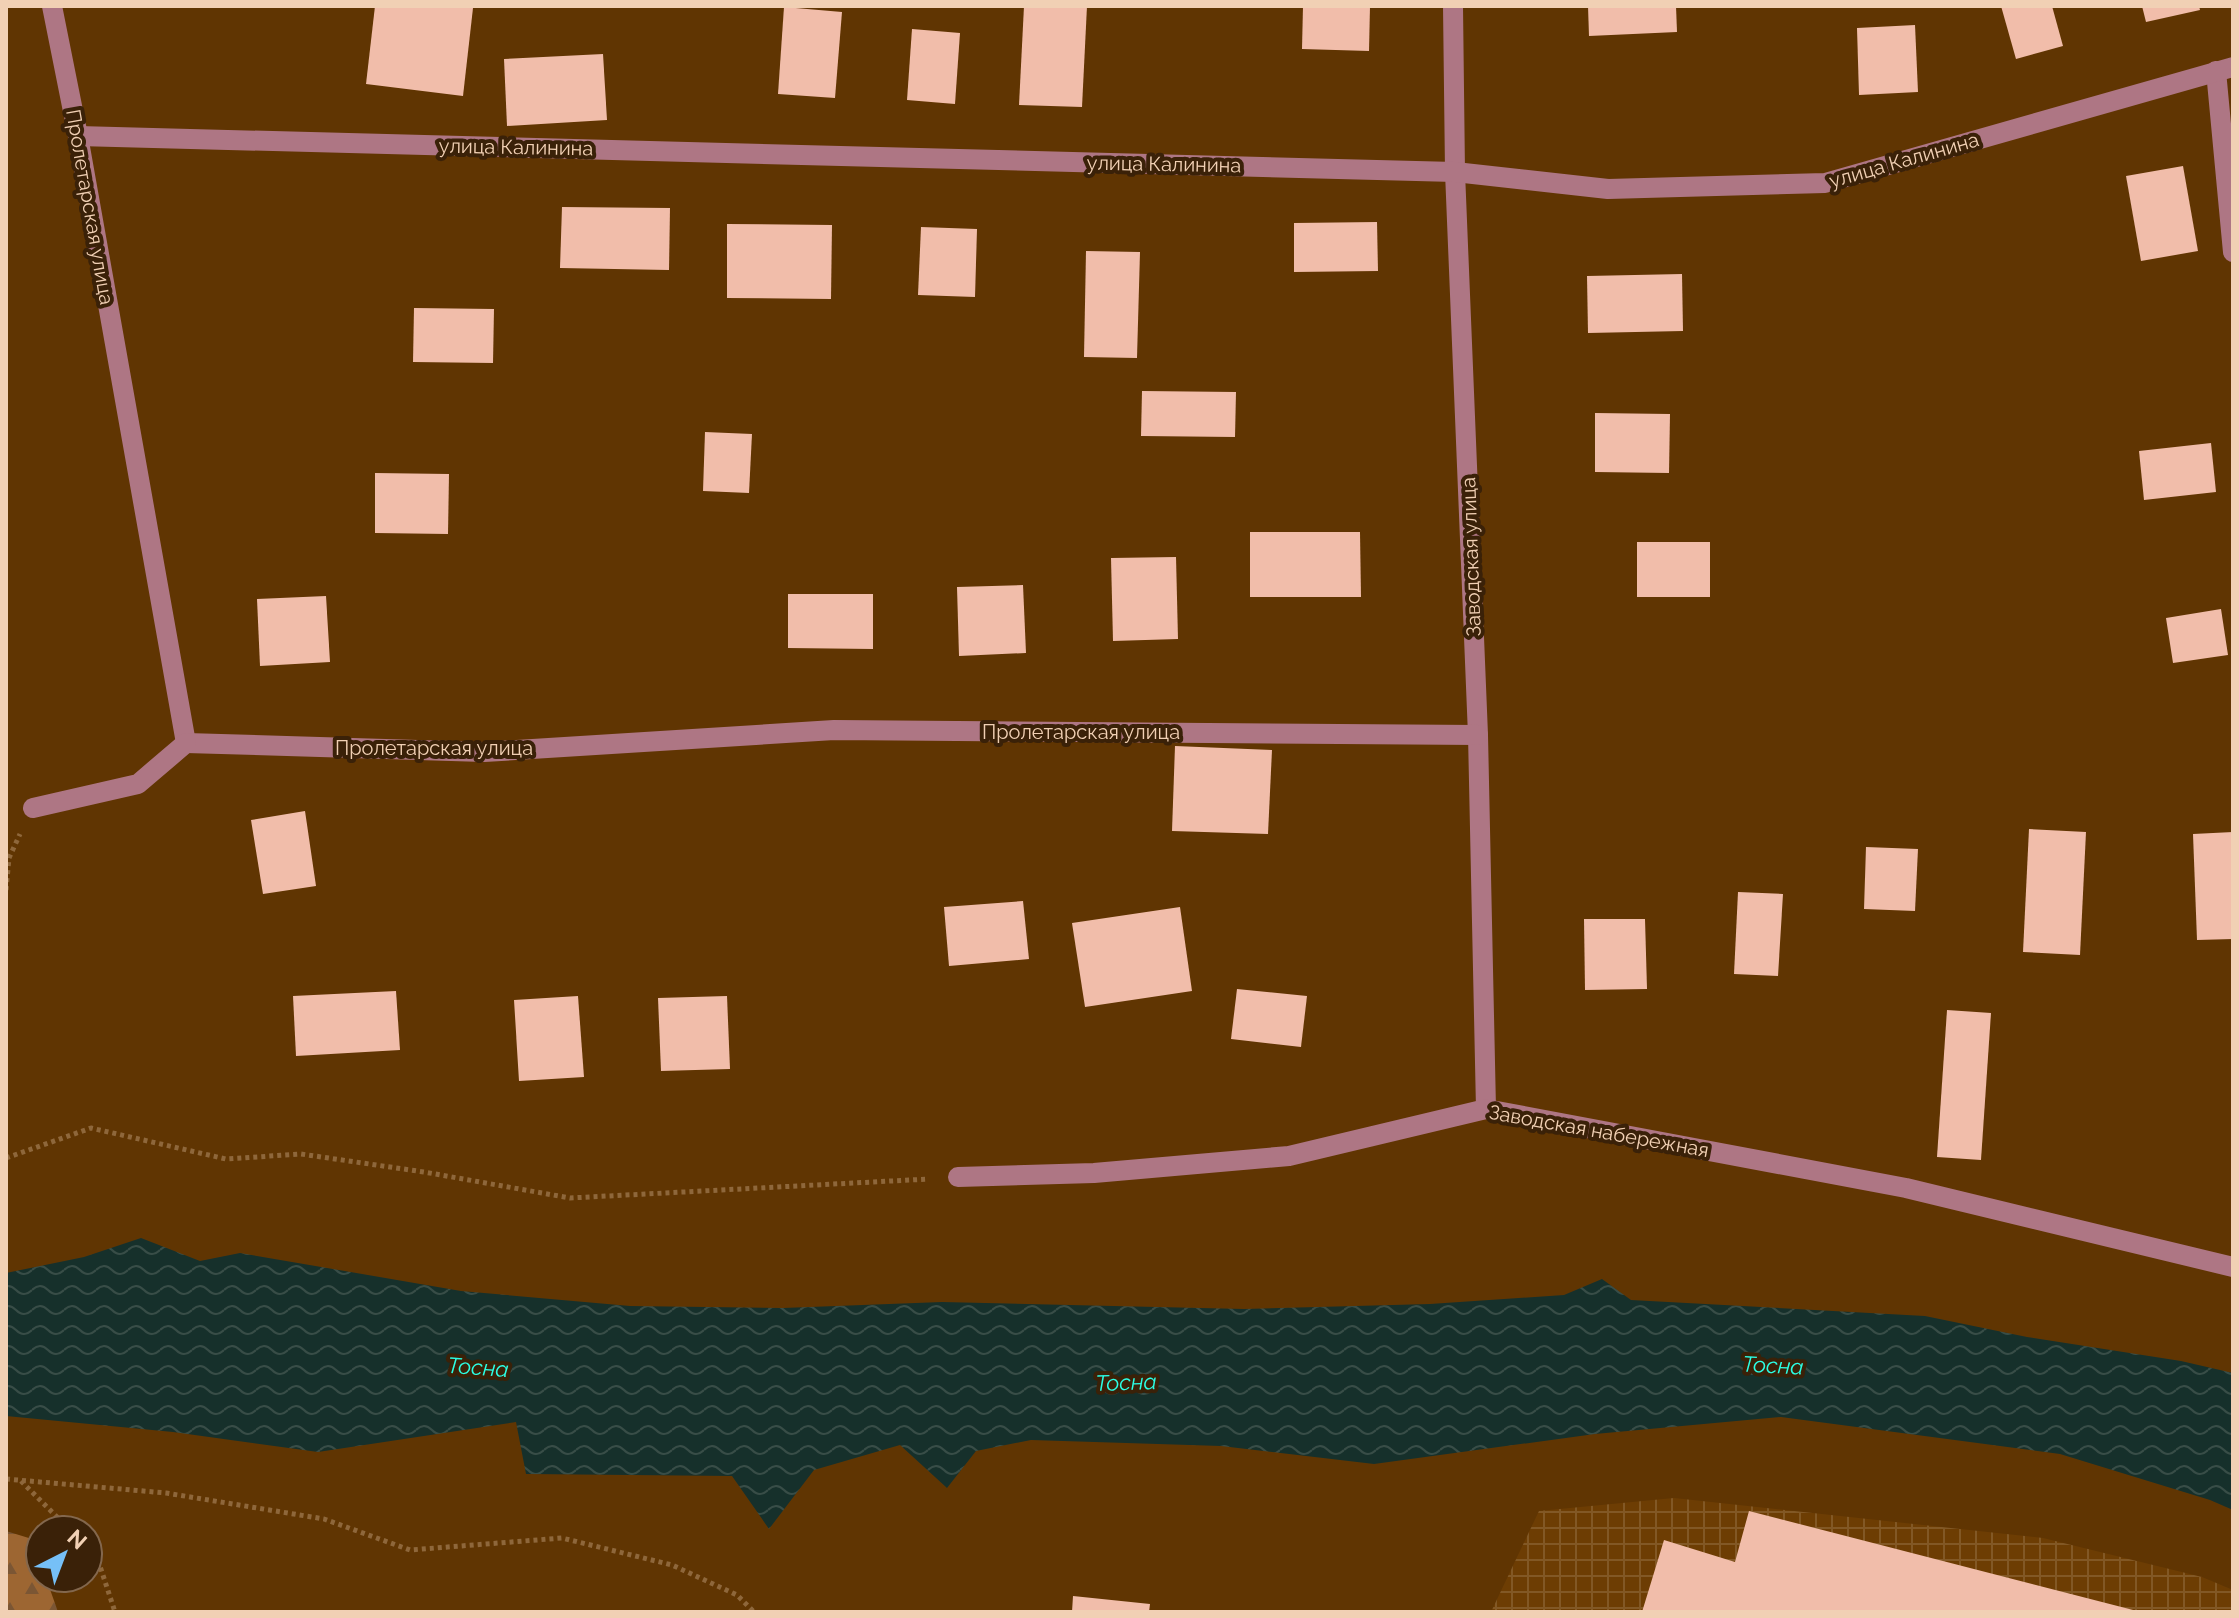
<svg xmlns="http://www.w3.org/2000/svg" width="2239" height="1618" font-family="Raleway,sans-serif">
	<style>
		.industrial { fill: url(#industrial-grid) }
		.forest { fill: url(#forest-firs) }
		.water { fill: url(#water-waves) }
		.building { fill: #f1bdaa }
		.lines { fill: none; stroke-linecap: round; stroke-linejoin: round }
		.path { stroke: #8e673b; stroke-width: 5; stroke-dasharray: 4 4; stroke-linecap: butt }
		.minor { stroke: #ae7684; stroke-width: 20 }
		.labels { text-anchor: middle; stroke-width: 8; stroke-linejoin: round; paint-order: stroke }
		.street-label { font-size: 20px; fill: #f1d0b4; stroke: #3a2108 }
		.water-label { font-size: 22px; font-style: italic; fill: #2bfee5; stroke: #3a2108 }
	</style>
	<defs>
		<pattern id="industrial-grid" width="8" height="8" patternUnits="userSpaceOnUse" patternTransform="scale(2)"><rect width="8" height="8" fill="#6d3d03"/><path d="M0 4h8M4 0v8" fill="none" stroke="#825825"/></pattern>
		<pattern id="forest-firs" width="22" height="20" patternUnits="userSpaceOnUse" patternTransform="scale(2)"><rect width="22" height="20" fill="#9d6632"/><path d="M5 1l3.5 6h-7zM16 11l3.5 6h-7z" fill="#7b5634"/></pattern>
		<pattern id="water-waves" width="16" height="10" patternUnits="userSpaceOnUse" patternTransform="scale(2)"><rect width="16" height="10" fill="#16302b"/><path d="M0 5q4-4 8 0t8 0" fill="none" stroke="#384d47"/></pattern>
	</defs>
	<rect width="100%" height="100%" fill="#603502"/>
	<!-- industrial -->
	<polygon class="industrial" points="1674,1498 2043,1538 2202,1577 2233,1590 2233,1612 1491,1612 1539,1511"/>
	<!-- forest -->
	<polygon class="forest" points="6,1531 32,1539 40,1561 40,1578 46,1578 58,1612 6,1612"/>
	<!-- water -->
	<polygon class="water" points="141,1238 200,1261 240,1253 461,1291 630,1306 783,1308 942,1302 1244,1309 1430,1304 1564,1295 1602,1279 1631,1300 1925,1316 2027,1337 2181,1361 2233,1373 2233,1510 2210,1500 2060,1454 1781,1417 1595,1434 1374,1464 1221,1446 1031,1440 976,1451 947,1488 900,1445 814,1470 769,1529 732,1476 526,1474 516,1422 318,1452 173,1432 6,1416 6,1273 84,1257"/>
	<!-- building -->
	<g class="building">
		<polygon points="375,6 454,6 473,8 463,96 366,84"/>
		<polygon points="1024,6 1087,6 1082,107 1019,105"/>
		<polygon points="1303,6 1370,6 1369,51 1302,49"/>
		<polygon points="1588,6 1676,6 1677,32 1589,36"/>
		<polygon points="2001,6 2052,6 2063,46 2016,59"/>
		<polygon points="2142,6 2199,6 2200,10 2146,22"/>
		<polygon points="784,7 842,12 835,98 778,94"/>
		<polygon points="1915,25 1918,92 1859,95 1857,28"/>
		<polygon points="912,29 960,33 955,104 907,100"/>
		<polygon points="603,54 607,120 507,126 504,59"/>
		<polygon points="2183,166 2198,251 2141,261 2126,176"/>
		<polygon points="562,207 670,208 669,270 560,268"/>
		<polygon points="1377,222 1378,271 1294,272 1294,223"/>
		<polygon points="727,224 832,225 831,299 727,298"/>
		<polygon points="921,227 977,229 975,297 918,295"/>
		<polygon points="1086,251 1140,252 1137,358 1084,357"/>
		<polygon points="1682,274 1683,331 1588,333 1587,276"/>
		<polygon points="414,308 494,309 493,363 413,362"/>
		<polygon points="1142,391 1236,392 1235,437 1141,436"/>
		<polygon points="1595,413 1670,414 1669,473 1595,472"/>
		<polygon points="705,432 752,434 749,493 703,491"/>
		<polygon points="2211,443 2216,492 2144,500 2139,451"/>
		<polygon points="375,473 449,474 448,534 375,533"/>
		<polygon points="1250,532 1360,532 1361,597 1250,597"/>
		<rect x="1637" y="542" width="73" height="55"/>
		<polygon points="1176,557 1178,639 1113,641 1111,558"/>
		<polygon points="1023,585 1026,653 959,656 957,587"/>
		<polygon points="788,594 873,594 873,649 788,648"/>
		<polygon points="326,596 330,662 260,666 257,599"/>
		<polygon points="2221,609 2228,655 2173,663 2166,618"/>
		<polygon points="1175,746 1272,750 1268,834 1172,831"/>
		<polygon points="305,811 316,886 263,894 251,820"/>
		<polygon points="2029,829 2086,832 2080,955 2023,952"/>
		<polygon points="2233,832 2233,939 2197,940 2193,834"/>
		<polygon points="1866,847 1918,849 1915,911 1864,909"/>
		<polygon points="1738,892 1783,894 1778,976 1734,974"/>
		<polygon points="1023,901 1029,959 949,966 944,907"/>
		<polygon points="1180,907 1192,991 1085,1007 1072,923"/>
		<polygon points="1584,919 1645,919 1647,989 1585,990"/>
		<polygon points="1237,989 1307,996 1301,1047 1231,1039"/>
		<polygon points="396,991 400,1050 296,1056 293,996"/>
		<polygon points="578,996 584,1077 519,1081 514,1000"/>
		<polygon points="727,996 730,1069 661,1071 658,998"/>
		<polygon points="1947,1010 1991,1013 1981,1160 1937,1157"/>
		<polygon points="1749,1511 2137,1611 2137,1612 1642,1612 1664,1540 1735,1562"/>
		<polygon points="1073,1596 1150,1604 1149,1612 1072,1612"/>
	</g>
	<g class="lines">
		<!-- path -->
		<g class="path">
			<polyline points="6,890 9,858 20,834"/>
			<polyline points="6,1158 91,1128 226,1159 301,1154 424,1172 570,1198 929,1179"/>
			<polyline points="6,1479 166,1493 324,1519 410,1550 562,1538 672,1565 737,1595 754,1612"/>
			<polyline points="21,1481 70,1530"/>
			<polyline points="88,1548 97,1557 115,1612"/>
		</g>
		<!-- minor -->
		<g class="minor">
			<polyline points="52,6 78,136 186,743"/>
			<polyline points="1453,6 1455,172 1478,735 1486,1109"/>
			<polyline points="2216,71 2233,252"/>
			<polyline points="78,136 1455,172 1608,189 1825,183 2233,67"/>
			<polyline points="186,743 484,752 834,730 1478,735"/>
			<polyline points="33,808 138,784 186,743"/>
			<polyline points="958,1177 1094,1173 1289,1156 1486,1109 1906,1188 2233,1267"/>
		</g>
	</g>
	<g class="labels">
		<!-- street labels -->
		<g class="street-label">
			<text transform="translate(516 147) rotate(1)" y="7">улица Калинина</text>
			<text transform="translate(1904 160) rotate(-16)" y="7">улица Калинина</text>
			<text transform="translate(1164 164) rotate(1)" y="7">улица Калинина</text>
			<text transform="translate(90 207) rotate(80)" y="7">Пролетарская улица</text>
			<text transform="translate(1471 557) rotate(-92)" y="7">Заводская улица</text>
			<text x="1081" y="739">Пролетарская улица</text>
			<text x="434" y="755">Пролетарская улица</text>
			<text transform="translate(1599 1131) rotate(10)" y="7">Заводская набережная</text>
		</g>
		<!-- water labels -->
		<g class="water-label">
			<text transform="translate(1773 1365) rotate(3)" y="8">Тосна</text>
			<text transform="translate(478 1367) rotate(4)" y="8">Тосна</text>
			<text transform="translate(1126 1382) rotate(-2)" y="8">Тосна</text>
		</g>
	</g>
	<!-- border -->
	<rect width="2239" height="1618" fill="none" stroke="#f1d0b4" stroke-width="16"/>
	<!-- north arrow -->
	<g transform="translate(64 1554) rotate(42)"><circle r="38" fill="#3a2108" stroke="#83674d" stroke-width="2"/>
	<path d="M0-6L14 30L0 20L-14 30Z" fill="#76c0f7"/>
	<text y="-12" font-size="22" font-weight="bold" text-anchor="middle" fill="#f1d0b4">N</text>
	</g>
</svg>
